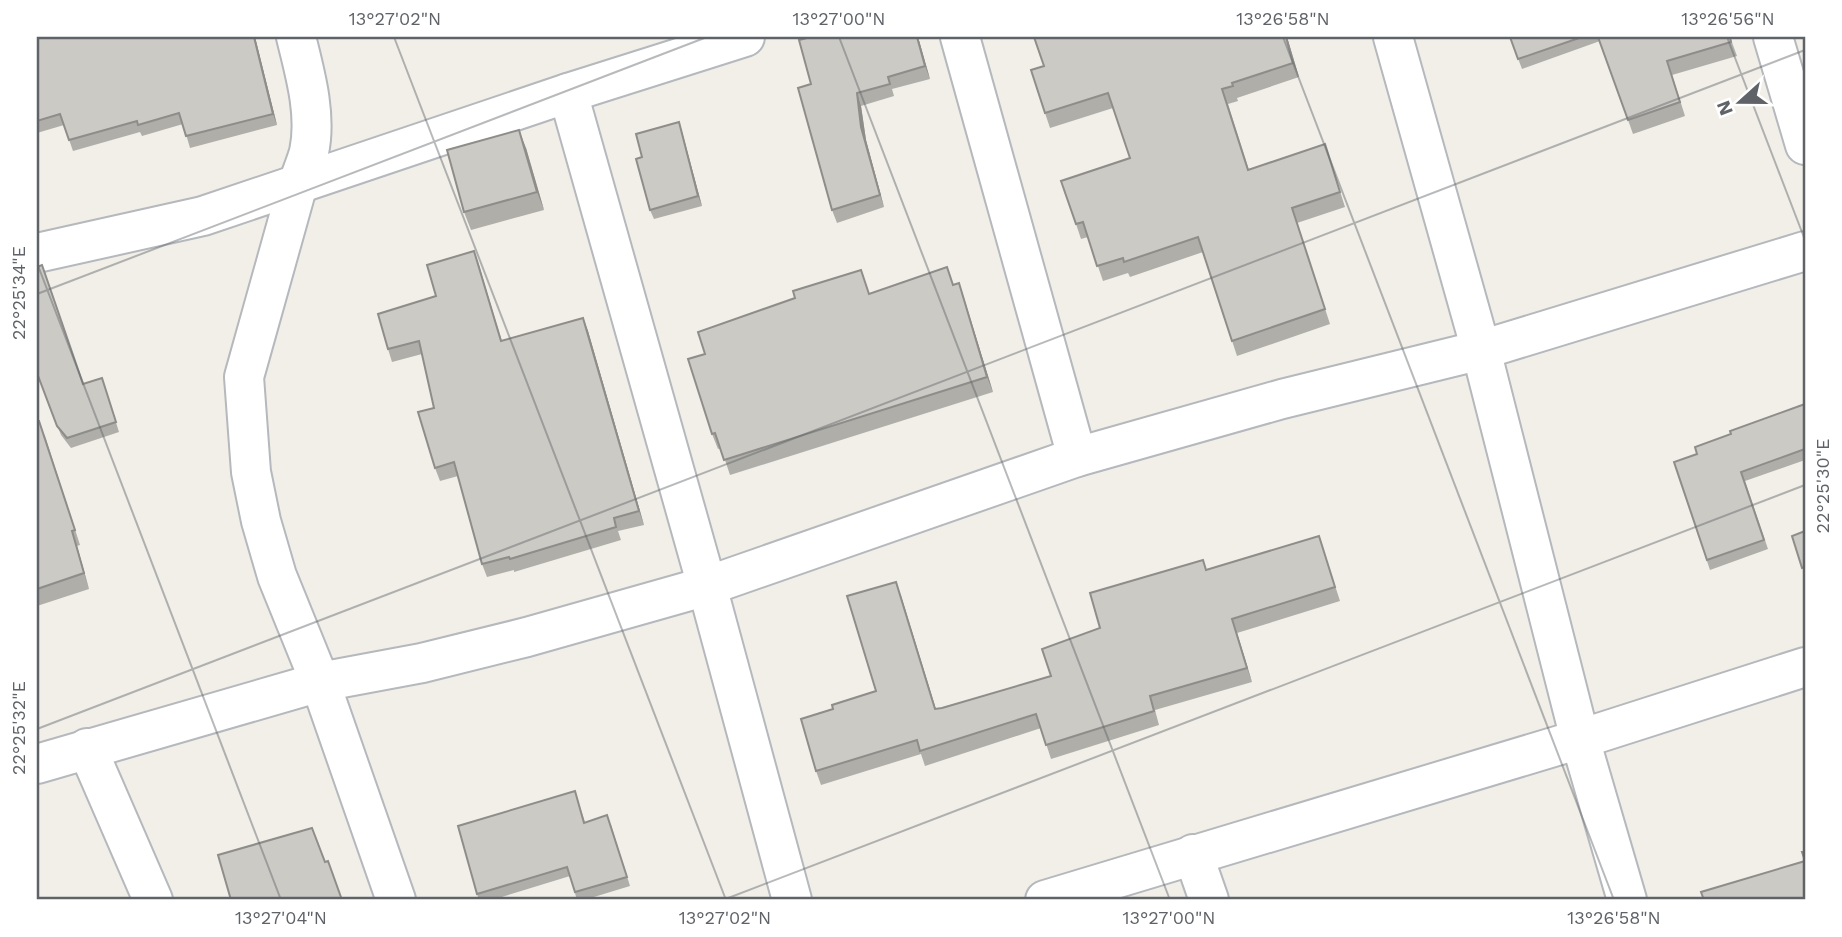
<svg xmlns="http://www.w3.org/2000/svg" width="1842" height="937" font-family="'Work Sans',sans-serif">
	<style>
		.lines { fill: none; stroke-linecap: round; stroke-linejoin: round }
		.minor-casing { stroke: #b5b8bc; stroke-width: 42 }
		.minor { stroke: #fff; stroke-width: 38 }
		.wall { fill: #afaea9 }
		.shaded-wall { fill: #8f8d8a }
		.building { fill: #cccac5; stroke: #8f8d8a; stroke-width: 2 }
		.ticks { fill: none; stroke: #5f6368; stroke-width: 2; stroke-opacity: 0.45 }
		.neatline { fill: none; stroke: #5f6368; stroke-width: 2.5 }
		.ticks-label { font-size: 18px; text-anchor: middle; fill: #5f6368 }
	</style>
	<rect width="100%" height="100%" fill="#f1efe8"/>
	<g class="lines">
		<!-- minor casing -->
		<g class="minor-casing">
			<g id="minor">
				<path d="M296 37C305 73 317 115 309 152 306 163 301 174 298 184L244 377 251 472 261 521 277 576 320 682 396 900"/>
				<polyline points="960,37 1077,457"/>
				<polyline points="1393,37 1481,350 1580,739 1627,900"/>
				<polyline points="1773,37 1805,145"/>
				<polyline points="568,93 707,586 792,900"/>
				<polyline points="37,253 203,216 568,93 745,37"/>
				<polyline points="87,748 153,900"/>
				<polyline points="37,764 320,682 422,663 527,637 707,586 1077,457 1282,399 1481,350 1805,251"/>
				<polyline points="1193,854 1209,900"/>
				<polyline points="1045,900 1580,739 1805,667"/>
			</g>
		</g>
		<!-- minor -->
		<use href="#minor" class="minor"/>
	</g>
	<!-- wall -->
	<g class="wall">
		<polygon points="37,37 255,37 277,125 190,148 183,124 142,136 140,132 73,151 64,125 37,133"/>
		<polygon points="918,37 930,79 892,89 894,96 861,106 866,140 884,207 837,223 832,210 811,84"/>
		<polygon points="1287,37 1299,77 1237,98 1238,101 1228,104 1249,170 1325,144 1345,207 1297,223 1330,324 1237,356 1203,252 1130,277 1128,273 1103,281 1088,237 1081,239 1076,224 1130,158 1113,108 1050,128 1045,113"/>
		<polygon points="1510,37 1730,37 1737,56 1672,75 1685,116 1633,134 1600,41 1522,69"/>
		<polygon points="682,132 702,206 654,219 650,210 642,157"/>
		<polygon points="526,148 544,210 471,230 464,212"/>
		<polygon points="474,251 502,341 583,318 588,331 644,525 618,531 621,540 514,572 514,570 487,577 482,564 458,476 440,481 435,468 434,408 422,354 392,362 388,349"/>
		<polygon points="959,283 993,392 730,475 721,448 718,449 712,434 870,294 954,284"/>
		<polygon points="37,373 83,384 102,378 119,432 71,448 61,435"/>
		<polygon points="1805,404 1805,460 1745,481 1768,549 1710,570 1674,462 1697,454 1731,434"/>
		<polygon points="37,421 45,436 80,545 77,546 89,589 37,606"/>
		<polygon points="1319,536 1340,601 1237,633 1252,682 1155,710 1159,725 1051,759 1041,728 925,766 921,754 821,785 816,771 833,709 876,691 901,596 936,709 942,708 1051,676 1100,628 1203,560 1206,570"/>
		<polygon points="578,801 585,822 611,825 630,886 584,900 577,900 570,876 492,900 479,900 477,894"/>
	</g>
	<!-- shaded-wall -->
	<g class="shaded-wall">
		<polygon points="254,37 255,37 277,125 273,114"/>
		<polygon points="917,37 918,37 930,79 925,66"/>
		<polygon points="1286,37 1287,37 1299,77 1293,63"/>
		<polygon points="857,93 861,106 866,140 884,207 880,195 861,127"/>
		<polygon points="679,122 682,132 702,206 698,196"/>
		<polygon points="519,130 526,148 544,210 537,192"/>
		<polygon points="474,251 479,265 505,354 501,341"/>
		<polygon points="959,283 964,298 993,392 987,377"/>
		<polygon points="583,318 588,331 644,525 639,511"/>
		<polygon points="72,531 77,546 89,589 84,573"/>
		<polygon points="896,582 901,596 940,723 935,709"/>
		<polygon points="1232,619 1237,633 1252,682 1247,668"/>
	</g>
	<!-- building -->
	<g class="building">
		<polygon points="37,37 254,37 273,114 186,136 179,113 138,125 137,121 69,140 60,114 37,121"/>
		<polygon points="811,37 917,37 925,66 888,77 890,84 857,93 861,127 880,195 832,210 798,88 811,84 799,40"/>
		<polygon points="1034,37 1286,37 1293,63 1232,83 1233,86 1222,89 1248,170 1325,144 1340,192 1292,208 1325,309 1232,341 1198,237 1124,262 1123,258 1097,266 1083,222 1076,224 1061,181 1130,158 1108,93 1045,113 1031,70 1044,66"/>
		<polygon points="1510,37 1582,37 1518,59"/>
		<polygon points="1598,37 1730,37 1731,42 1667,61 1680,102 1628,120"/>
		<polygon points="679,122 698,196 650,210 636,159 642,157 636,134"/>
		<polygon points="519,130 537,192 464,212 447,150"/>
		<polygon points="474,251 501,341 583,318 639,511 614,518 616,527 510,559 509,557 482,564 454,462 435,468 418,412 434,408 419,341 388,349 378,314 436,296 427,265"/>
		<polygon points="42,265 83,384 102,378 116,422 67,438 57,426 37,373 37,267"/>
		<polygon points="947,267 953,285 959,283 987,377 724,460 715,433 712,434 688,359 705,354 698,332 795,298 793,291 861,270 869,294"/>
		<polygon points="1805,404 1805,449 1741,472 1764,540 1707,560 1674,462 1697,454 1695,447 1731,434 1730,431"/>
		<polygon points="37,421 39,421 75,530 72,531 84,573 37,589"/>
		<polygon points="1805,531 1805,567 1802,568 1792,536"/>
		<polygon points="1319,536 1335,587 1232,619 1247,668 1150,696 1154,711 1046,745 1036,714 920,751 917,740 816,771 801,719 833,709 832,705 876,691 847,596 896,582 935,709 942,708 1051,676 1042,649 1100,628 1090,593 1203,560 1206,570"/>
		<polygon points="575,791 584,823 607,815 627,877 575,892 567,867 477,894 458,826"/>
		<polygon points="312,828 325,862 328,861 342,900 231,900 218,855"/>
		<polygon points="1802,852 1805,852 1805,900 1704,900 1701,892 1805,861"/>
	</g>
	<!-- ticks -->
	<path class="ticks" d="M394 37 726 900M839 37 1170 900M1283 37 1614 900M1727 37 1805 240M37 263 281 900M37 294 707 37M37 729 1805 50M723 900 1805 485"/>
	<!-- border -->
	<rect width="1842" height="937" fill="none" stroke="#ffffff" stroke-width="77"/>
	<!-- north arrow -->
	<g transform="translate(1740 102) rotate(249)" stroke="#ffffff" stroke-width="5" paint-order="stroke">
	<path d="M0-5L12 26L0 18L-12 26Z" fill="#5f6368"/>
	<text y="-10" font-size="19" font-weight="bold" text-anchor="middle" fill="#5f6368">N</text>
	</g>
	<rect x="38" y="38" width="1766" height="860" class="neatline"/>
	<g class="ticks-label">
		<text x="395" y="25">13°27'02"N</text>
		<text x="839" y="25">13°27'00"N</text>
		<text x="1283" y="25">13°26'58"N</text>
		<text x="1728" y="25">13°26'56"N</text>
		<text transform="translate(19 293) rotate(-90)" y="6">22°25'34"E</text>
		<text transform="translate(1823 486) rotate(-90)" y="6">22°25'30"E</text>
		<text transform="translate(19 728) rotate(-90)" y="6">22°25'32"E</text>
		<text x="281" y="924">13°27'04"N</text>
		<text x="725" y="924">13°27'02"N</text>
		<text x="1169" y="924">13°27'00"N</text>
		<text x="1614" y="924">13°26'58"N</text>
	</g>
</svg>
